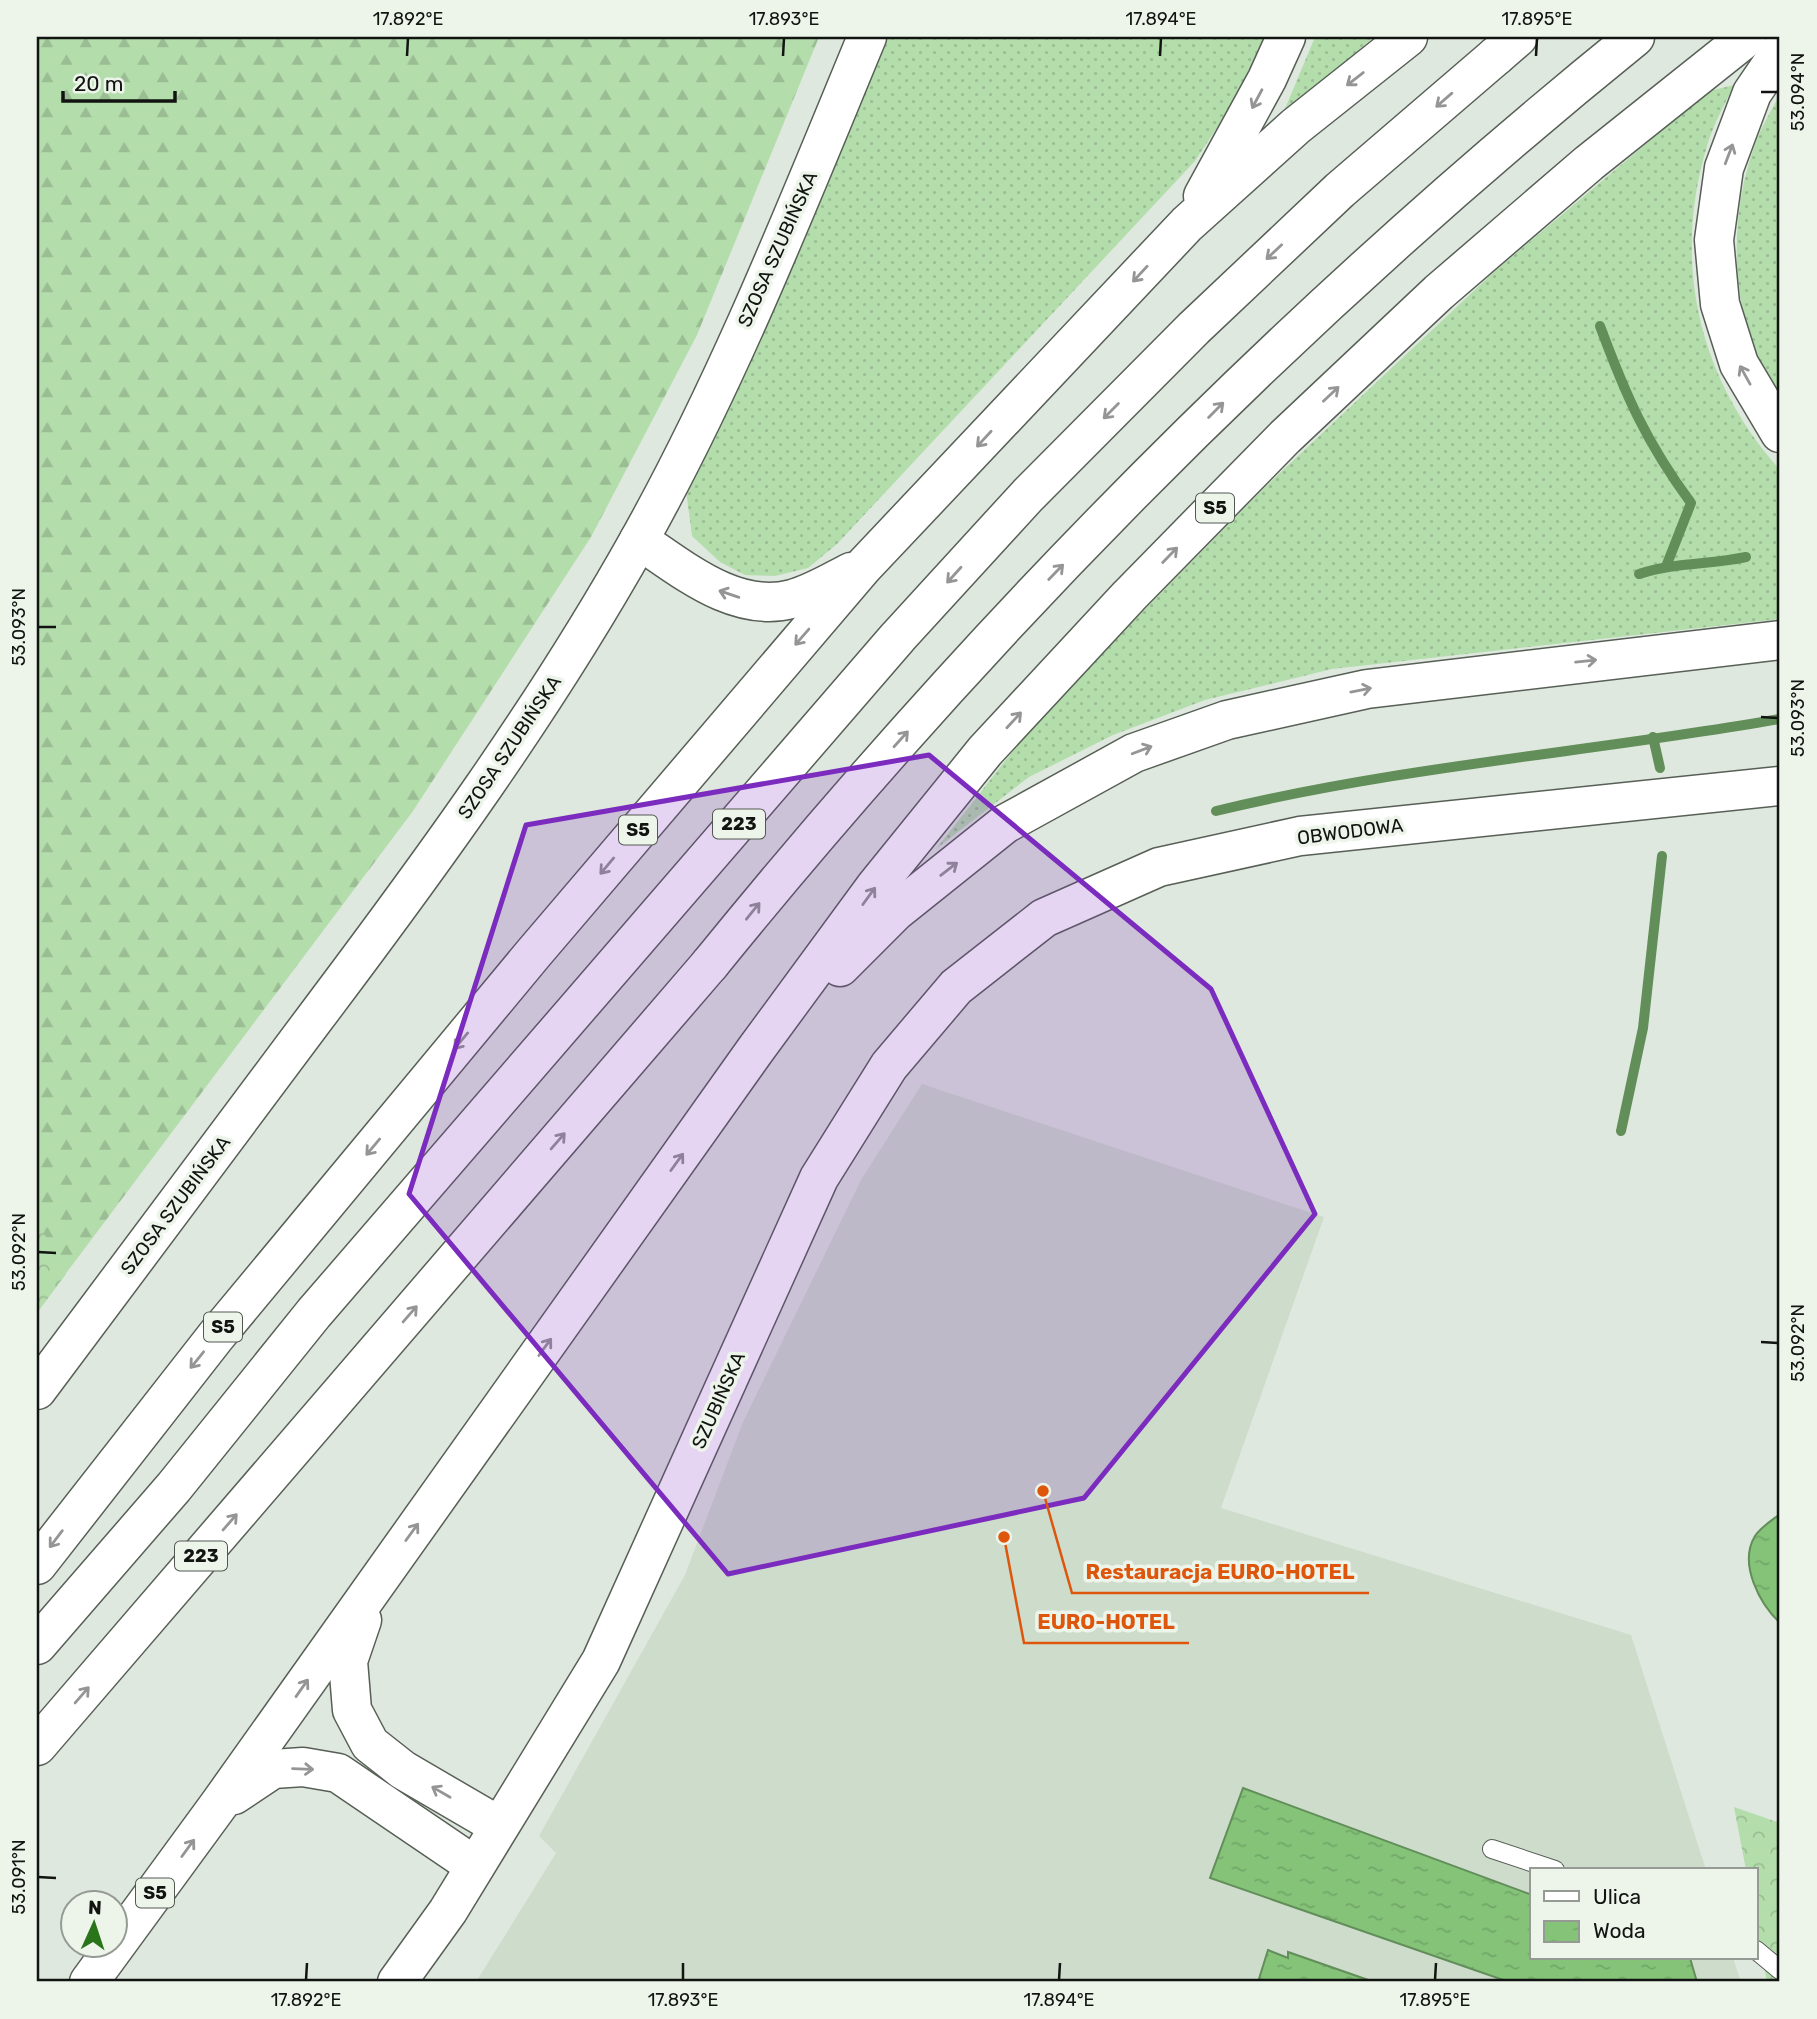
<svg xmlns="http://www.w3.org/2000/svg" width="1817" height="2019" font-family="Rubik,sans-serif">
	<style>
		.built { fill: #cedccc }
		.grass { fill: url(#grass-dots) }
		.forest { fill: url(#forest-firs) }
		.park { fill: url(#park-crowns) }
		.water { fill: url(#water-ripples); stroke: #628e5a; stroke-width: 2 }
		.lines { fill: none; stroke-linecap: round; stroke-linejoin: round }
		.stream { stroke: #628e5a; stroke-width: 10 }
		.lane-casing { stroke: #575f56; stroke-width: 20 }
		.secondary-casing { stroke: #575f56; stroke-width: 41 }
		.highway-casing { stroke: #575f56; stroke-width: 41 }
		.lane { stroke: #fff; stroke-width: 18 }
		.secondary { stroke: #fff; stroke-width: 38 }
		.highway { stroke: #fff; stroke-width: 38 }
		.oneway { stroke: #949594 }
		.marked { fill: #7b2cbf; fill-opacity: 0.2; stroke: #7b2cbf; stroke-width: 5; stroke-linejoin: round }
		.ticks { fill: none; stroke: #111411; stroke-width: 2.5 }
		.labels { text-anchor: middle; stroke-width: 7; stroke-linejoin: round; paint-order: stroke }
		.shield { fill: #edf5eb; stroke: #535852; stroke-width: 2 }
		.shield-label { font-size: 18px; font-weight: bold; fill: #111411 }
		.street-label { font-size: 19px; fill: #111411; stroke: #edf5eb }
		.leader { fill: none; stroke: #dd560c; stroke-width: 2.5 }
		.callout-dot { fill: #dd560c; stroke: #edf5eb; stroke-width: 2.5 }
		.callout-label { font-size: 21px; text-anchor: middle; font-weight: bold; fill: #dd560c; stroke: #edf5eb; stroke-width: 7; stroke-linejoin: round; paint-order: stroke }
		.neatline { fill: none; stroke: #111411; stroke-width: 2.5 }
		.ticks-label { font-size: 18px; text-anchor: middle; fill: #111411 }
	</style>
	<defs>
		<pattern id="grass-dots" width="8" height="8" patternUnits="userSpaceOnUse" patternTransform="scale(1.75)"><rect width="8" height="8" fill="#b4ddac"/><path d="M2 2h.1M6 6h.1" fill="none" stroke="#9abd93" stroke-width="1.8" stroke-linecap="round"/></pattern>
		<pattern id="forest-firs" width="22" height="20" patternUnits="userSpaceOnUse" patternTransform="scale(1.75)"><rect width="22" height="20" fill="#b4ddac"/><path d="M5 1l3.5 6h-7zM16 11l3.5 6h-7z" fill="#9abd93"/></pattern>
		<pattern id="park-crowns" width="20" height="18" patternUnits="userSpaceOnUse" patternTransform="scale(1.75)"><rect width="20" height="18" fill="#b4ddac"/><path d="M2 6a3 3 0 1 1 6 0M12 15a3 3 0 1 1 6 0" fill="none" stroke="#9abd93"/></pattern>
		<pattern id="water-ripples" width="26" height="14" patternUnits="userSpaceOnUse" patternTransform="scale(1.75)"><rect width="26" height="14" fill="#85c379"/><path d="M2 4q2-2 4 0t4 0M15 11q2-2 4 0t4 0" fill="none" stroke="#72a768"/></pattern>
	</defs>
	<rect width="100%" height="100%" fill="#dfe8de"/>
	<!-- built -->
	<polygon class="built" points="922,1084 1324,1217 1221,1508 1631,1635 1706,1870 1532,1870 1532,1958 1733,1958 1741,1982 476,1982 556,1853 539,1836 685,1575 743,1422 861,1180"/>
	<!-- grass -->
	<g class="grass">
		<polygon points="887,37 1268,37 1254,72 1195,161 837,544 808,568 775,576 745,575 720,562 692,536 686,490"/>
		<polygon points="1315,37 1374,37 1282,116"/>
		<path d="M1734 85C1725 104 1714 123 1708 143 1671 261 1698 378 1780 470V619L1332 669 1205 700 1113 735 1029 777 936 849 1042 714 1265 487 1496 270 1709 91Z"/>
		<path d="M1780 94V397C1730 326 1726 227 1754 147 1760 129 1771 111 1780 94Z"/>
	</g>
	<!-- forest -->
	<polygon class="forest" points="37,37 819,37 697,335 591,537 413,811 37,1312"/>
	<!-- park -->
	<g class="park">
		<polygon points="37,1220 66,1274 37,1313"/>
		<polygon points="1734,1807 1780,1823 1780,1982 1767,1982 1756,1923 1756,1870 1746,1870"/>
	</g>
	<!-- water -->
	<g class="water">
		<path d="M1780 1514V1623C1760 1604 1738 1564 1755 1536 1761 1527 1771 1521 1780 1514Z"/>
		<polygon points="1243,1788 1532,1895 1532,1958 1690,1958 1697,1982 1509,1982 1210,1878"/>
		<polygon points="1268,1950 1288,1958 1288,1952 1374,1982 1258,1982"/>
	</g>
	<g class="lines">
		<!-- stream -->
		<g class="stream">
			<path d="M1600 326C1626 396 1646 442 1691 503L1667 564"/>
			<path d="M1639 574C1675 562 1709 565 1746 557"/>
			<polyline points="1653,737 1660,768"/>
			<path d="M1216 811C1401 766 1593 752 1780 719"/>
			<polyline points="1621,1131 1643,1028 1662,856"/>
		</g>
		<!-- lane casing -->
		<g class="lane-casing">
			<g id="lane">
				<polyline points="1492,1849 1555,1870"/>
				<polyline points="1756,1950 1780,1970"/>
			</g>
		</g>
		<!-- secondary casing -->
		<g class="secondary-casing">
			<g id="secondary">
				<polyline points="1496,56 1518,37"/>
				<path d="M710 964C985 625 1295 312 1635 37"/>
				<path d="M37 1390C130 1266 223 1142 315 1018 431 864 545 708 639 540 728 381 797 206 867 37"/>
				<polyline points="397,1982 448,1911 601,1661 819,1178 889,1066 956,987 1044,918 1159,867 1300,836 1780,786"/>
			</g>
		</g>
		<!-- highway casing -->
		<g class="highway-casing">
			<g id="highway">
				<polyline points="1780,52 1752,93 1724,168 1714,240 1720,304 1739,364 1780,433"/>
				<polyline points="1203,196 1267,79 1286,37"/>
				<path d="M639 540C683 569 735 614 792 599 812 594 833 581 851 572"/>
				<polyline points="840,967 895,912 1005,824 1134,753 1227,720 1367,689 1780,640"/>
				<polyline points="37,1565 216,1336 533,954 863,567 1187,224 1296,126 1408,37"/>
				<polyline points="362,1620 348,1661 352,1710 370,1744 403,1770 499,1826"/>
				<polyline points="37,1645 174,1487 314,1313 898,637 1028,495 1194,328 1340,190 1496,56"/>
				<polyline points="37,1746 710,964"/>
				<polyline points="234,1795 273,1769 303,1767 338,1773 475,1866"/>
				<polyline points="89,1982 220,1803 756,1049 875,887 985,751 1129,596 1285,437 1439,292 1589,163 1747,37"/>
			</g>
		</g>
		<!-- lane -->
		<use href="#lane" class="lane"/>
		<!-- secondary -->
		<use href="#secondary" class="secondary"/>
		<!-- highway -->
		<use href="#highway" class="highway"/>
	</g>
	<!-- one-way arrows -->
	<defs><path id="oneway-shaft" d="M-6 0H5M1.5-3L5.5 0L1.5 3" fill="none" stroke-width="1.6" stroke-linecap="round" stroke-linejoin="round" transform="scale(1.75)"/></defs>
	<g class="oneway">
		<use href="#oneway-shaft" transform="translate(1355 79) rotate(142)"/>
		<use href="#oneway-shaft" transform="translate(1257 99) rotate(118)"/>
		<use href="#oneway-shaft" transform="translate(1444 100) rotate(139)"/>
		<use href="#oneway-shaft" transform="translate(1729 154) rotate(-69)"/>
		<use href="#oneway-shaft" transform="translate(1274 252) rotate(137)"/>
		<use href="#oneway-shaft" transform="translate(1140 274) rotate(133)"/>
		<use href="#oneway-shaft" transform="translate(1745 375) rotate(-119)"/>
		<use href="#oneway-shaft" transform="translate(1331 394) rotate(-43)"/>
		<use href="#oneway-shaft" transform="translate(1216 410) rotate(-45)"/>
		<use href="#oneway-shaft" transform="translate(1111 411) rotate(135)"/>
		<use href="#oneway-shaft" transform="translate(984 439) rotate(133)"/>
		<use href="#oneway-shaft" transform="translate(1170 555) rotate(-46)"/>
		<use href="#oneway-shaft" transform="translate(1056 572) rotate(-46)"/>
		<use href="#oneway-shaft" transform="translate(954 575) rotate(132)"/>
		<use href="#oneway-shaft" transform="translate(729 594) rotate(-161)"/>
		<use href="#oneway-shaft" transform="translate(802 637) rotate(131)"/>
		<use href="#oneway-shaft" transform="translate(1586 661) rotate(-6)"/>
		<use href="#oneway-shaft" transform="translate(1361 690) rotate(-11)"/>
		<use href="#oneway-shaft" transform="translate(1014 720) rotate(-47)"/>
		<use href="#oneway-shaft" transform="translate(901 739) rotate(-48)"/>
		<use href="#oneway-shaft" transform="translate(1142 750) rotate(-21)"/>
		<use href="#oneway-shaft" transform="translate(607 866) rotate(130)"/>
		<use href="#oneway-shaft" transform="translate(949 869) rotate(-38)"/>
		<use href="#oneway-shaft" transform="translate(869 896) rotate(-54)"/>
		<use href="#oneway-shaft" transform="translate(753 911) rotate(-51)"/>
		<use href="#oneway-shaft" transform="translate(461 1041) rotate(130)"/>
		<use href="#oneway-shaft" transform="translate(558 1141) rotate(-49)"/>
		<use href="#oneway-shaft" transform="translate(373 1147) rotate(130)"/>
		<use href="#oneway-shaft" transform="translate(677 1162) rotate(-54)"/>
		<use href="#oneway-shaft" transform="translate(410 1314) rotate(-49)"/>
		<use href="#oneway-shaft" transform="translate(545 1347) rotate(-54)"/>
		<use href="#oneway-shaft" transform="translate(197 1360) rotate(129)"/>
		<use href="#oneway-shaft" transform="translate(230 1522) rotate(-49)"/>
		<use href="#oneway-shaft" transform="translate(412 1532) rotate(-54)"/>
		<use href="#oneway-shaft" transform="translate(56 1539) rotate(127)"/>
		<use href="#oneway-shaft" transform="translate(302 1688) rotate(-55)"/>
		<use href="#oneway-shaft" transform="translate(82 1695) rotate(-49)"/>
		<use href="#oneway-shaft" transform="translate(303 1769) rotate(2)"/>
		<use href="#oneway-shaft" transform="translate(441 1792) rotate(-150)"/>
		<use href="#oneway-shaft" transform="translate(188 1848) rotate(-54)"/>
	</g>
	<!-- marked area -->
	<path class="marked" d="M929 755 1211 989 1315 1214 1084 1498 728 1574 409 1194 526 825Z"/>
	<!-- ticks -->
	<path class="ticks" d="M407 56 408 38M783 56 784 38M1160 56 1161 38M1536 56 1537 38M1761 92H1778M38 627H56M1761 717 1778 718M38 1252 56 1253M1761 1342 1778 1343M38 1877 56 1878M306 1980 307 1963M683 1980V1963M1059 1980 1060 1963M1435 1980 1436 1963"/>
	<g class="labels">
		<!-- shield labels -->
		<g class="shield">
			<rect x="1196" y="493.5" width="38" height="29" rx="5"/>
			<rect x="713" y="809.5" width="52" height="29" rx="5"/>
			<rect x="619" y="815.5" width="38" height="29" rx="5"/>
			<rect x="204" y="1312.5" width="38" height="29" rx="5"/>
			<rect x="175" y="1541.5" width="52" height="29" rx="5"/>
			<rect x="136" y="1878.5" width="38" height="29" rx="5"/>
		</g>
		<g class="shield-label">
			<text x="1215" y="514">S5</text>
			<text x="739" y="830">223</text>
			<text x="638" y="836">S5</text>
			<text x="223" y="1333">S5</text>
			<text x="201" y="1562">223</text>
			<text x="155" y="1899">S5</text>
		</g>
		<!-- street labels -->
		<g class="street-label">
			<text transform="translate(777 249) rotate(-66)" y="7">SZOSA SZUBIŃSKA</text>
			<text transform="translate(509 747) rotate(-56)" y="7">SZOSA SZUBIŃSKA</text>
			<text transform="translate(1350 831) rotate(-7)" y="7">OBWODOWA</text>
			<text transform="translate(175 1205) rotate(-53)" y="7">SZOSA SZUBIŃSKA</text>
			<text transform="translate(718 1400) rotate(-66)" y="7">SZUBIŃSKA</text>
		</g>
	</g>
	<!-- callouts -->
	<path class="leader" d="M1043 1491L1072 1593H1369M1004 1537L1024 1643H1189"/>
	<g class="callout-dot">
		<circle cx="1043" cy="1491" r="7"/>
		<circle cx="1004" cy="1537" r="7"/>
	</g>
	<g class="callout-label">
		<text x="1220" y="1579">Restauracja EURO-HOTEL</text>
		<text x="1106" y="1629">EURO-HOTEL</text>
	</g>
	<!-- border -->
	<rect width="1817" height="2019" fill="none" stroke="#edf5eb" stroke-width="77"/>
	<!-- legend -->
	<rect x="1530" y="1868" width="228" height="91" fill="#edf5eb" stroke="#959b94" stroke-width="2"/>
	<rect x="1544" y="1891" width="35" height="10" fill="#ffffff" stroke="#959b94" stroke-width="2"/>
	<text x="1593" y="1904" font-size="21" fill="#111411">Ulica</text>
	<rect x="1544" y="1921" width="35" height="21" fill="url(#water-ripples)" stroke="#959b94" stroke-width="2"/>
	<text x="1593" y="1938" font-size="21" fill="#111411">Woda</text>
	<!-- north arrow -->
	<g transform="translate(94 1924) rotate(3)"><circle r="33" fill="#edf5eb" stroke="#959b94" stroke-width="2"/>
	<path d="M0-5L12 26L0 18L-12 26Z" fill="#2a7419"/>
	<text y="-10" font-size="19" font-weight="bold" text-anchor="middle" fill="#111411">N</text>
	</g>
	<!-- scale -->
	<path d="M63 91v10h112v-10" fill="none" stroke="#111411" stroke-width="3.5"/>
	<text x="74" y="91" font-size="21" fill="#111411" stroke="#edf5eb" stroke-width="5" paint-order="stroke">20 m</text>
	<rect x="38" y="38" width="1740" height="1942" class="neatline"/>
	<g class="ticks-label">
		<text x="408" y="25">17.892°E</text>
		<text x="784" y="25">17.893°E</text>
		<text x="1161" y="25">17.894°E</text>
		<text x="1537" y="25">17.895°E</text>
		<text transform="translate(1798 92) rotate(-90)" y="6">53.094°N</text>
		<text transform="translate(19 627) rotate(-90)" y="6">53.093°N</text>
		<text transform="translate(1798 718) rotate(-90)" y="6">53.093°N</text>
		<text transform="translate(19 1252) rotate(-90)" y="6">53.092°N</text>
		<text transform="translate(1798 1343) rotate(-90)" y="6">53.092°N</text>
		<text transform="translate(19 1877) rotate(-90)" y="6">53.091°N</text>
		<text x="306" y="2006">17.892°E</text>
		<text x="683" y="2006">17.893°E</text>
		<text x="1059" y="2006">17.894°E</text>
		<text x="1435" y="2006">17.895°E</text>
	</g>
</svg>
